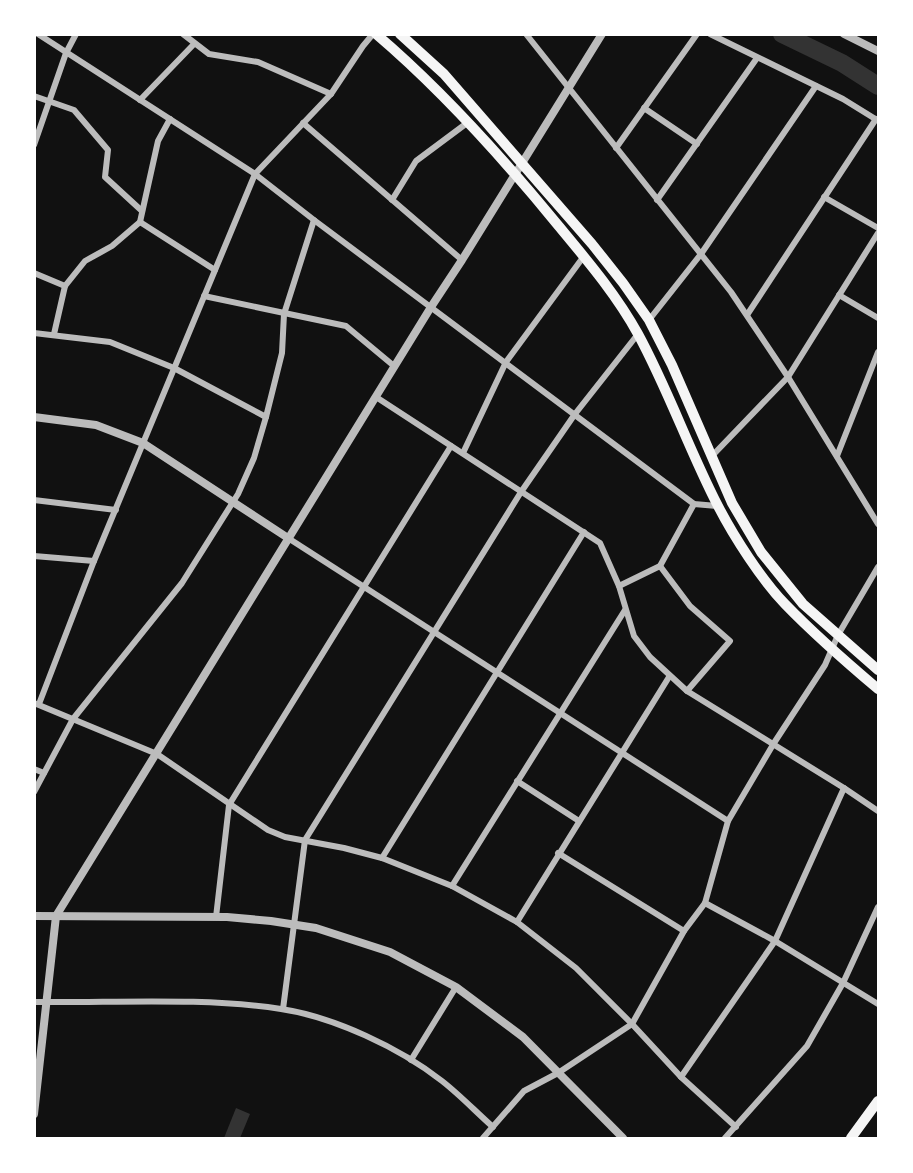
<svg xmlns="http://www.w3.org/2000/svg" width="913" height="1173" font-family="Raleway,sans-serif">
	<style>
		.water { fill: #333 }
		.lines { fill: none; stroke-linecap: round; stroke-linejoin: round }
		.river { stroke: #333; stroke-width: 18 }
		.minor { stroke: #bcbcbc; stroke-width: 6 }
		.tertiary { stroke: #bcbcbc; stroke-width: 8 }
		.trunk { stroke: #f5f5f5; stroke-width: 10 }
	</style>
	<rect width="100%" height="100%" fill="#111"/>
	<!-- water -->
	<polygon class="water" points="236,1108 250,1114 240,1138 224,1138"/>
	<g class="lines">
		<!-- river -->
		<polyline class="river" points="782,34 842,63 878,86"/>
		<!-- minor -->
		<g class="minor">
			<polyline points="38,34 255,174 314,220 694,504 717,506"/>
			<polyline points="183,34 209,54 258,62 331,94"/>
			<polyline points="526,34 731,292 788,377 878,524"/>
			<polyline points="710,34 843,99 877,120"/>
			<polyline points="34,96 74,110 108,150 105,177 142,211"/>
			<polyline points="140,100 194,44"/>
			<polyline points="644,108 697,144"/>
			<polyline points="303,123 462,260"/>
			<polyline points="34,145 66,53 76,34"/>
			<polyline points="616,148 697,34"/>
			<polyline points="824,197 878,228"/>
			<polyline points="392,200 416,161 467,123"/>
			<polyline points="657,200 757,58"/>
			<polyline points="140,222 215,270"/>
			<polyline points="34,273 65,286"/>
			<polyline points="839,295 878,318"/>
			<polyline points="204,296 346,326 394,366"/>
			<polyline points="747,315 876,119"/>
			<polyline points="649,320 701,254 816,86"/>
			<polyline points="34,333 110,342 174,368 266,417"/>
			<polyline points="54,334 65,286 85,261 112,246 140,222 158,141 170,119"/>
			<polyline points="376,397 600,543 619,586 634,636 650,657 687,691 844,788"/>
			<polyline points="463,453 506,362 584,256"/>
			<polyline points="837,456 878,352"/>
			<polyline points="711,457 788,377 878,233"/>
			<polyline points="34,500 116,510"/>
			<polyline points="288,538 728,821"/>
			<polyline points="34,556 94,561"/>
			<polyline points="660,566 690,606 730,641 687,691"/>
			<polyline points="619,586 660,566 694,504"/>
			<polyline points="34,703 157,754 268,830 285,837 344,848 382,858 452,886 517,922 576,968 632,1024 681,1077 736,1127"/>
			<polyline points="39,704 94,561 255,174 331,94 363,46 373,34"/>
			<polyline points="34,769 44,773"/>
			<polyline points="517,781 579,821"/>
			<polyline points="34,792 73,719 182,583 238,494 254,458 266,417 282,353 284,314 314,220"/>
			<polyline points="558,853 684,931"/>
			<polyline points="382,858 584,532"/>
			<polyline points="452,886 625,610"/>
			<polyline points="705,903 775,941 878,1004"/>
			<polyline points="216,917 229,805 451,446"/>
			<polyline points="517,922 669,677"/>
			<path d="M34 1002C115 1003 202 997 281 1009 334 1017 400 1048 442 1081 460 1095 476 1112 493 1127"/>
			<polyline points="283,1009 305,840 521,492 575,414 638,334"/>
			<polyline points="411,1060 456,987"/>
			<polyline points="681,1077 775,941 844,788 878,811"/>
			<polyline points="483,1138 524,1091 558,1073 632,1024 684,931 705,903 728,821 774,743 825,665 838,635 878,567"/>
			<polyline points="725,1138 807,1046 843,983 878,907"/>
		</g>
		<!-- tertiary -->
		<g class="tertiary">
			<polyline points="844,34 878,51"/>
			<polyline points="34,417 96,425 143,443 288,538"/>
			<polyline points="34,916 227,917 271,921 316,928 390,952 456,987 523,1037 623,1138"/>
			<polyline points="34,1114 56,916 431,307 462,260 602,34"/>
		</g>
		<!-- trunk -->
		<g class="trunk">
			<path d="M376 34C443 91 502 157 557 224 586 259 616 294 638 334 668 389 689 450 718 506 734 537 761 579 785 604 814 634 846 662 878 689"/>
			<polyline points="400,34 444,74 592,244 623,283 649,320 672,365 732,503 761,552 803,604 878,670"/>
			<polyline points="851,1138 878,1101"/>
		</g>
	</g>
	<!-- border -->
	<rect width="913" height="1173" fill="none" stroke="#ffffff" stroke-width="72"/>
</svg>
